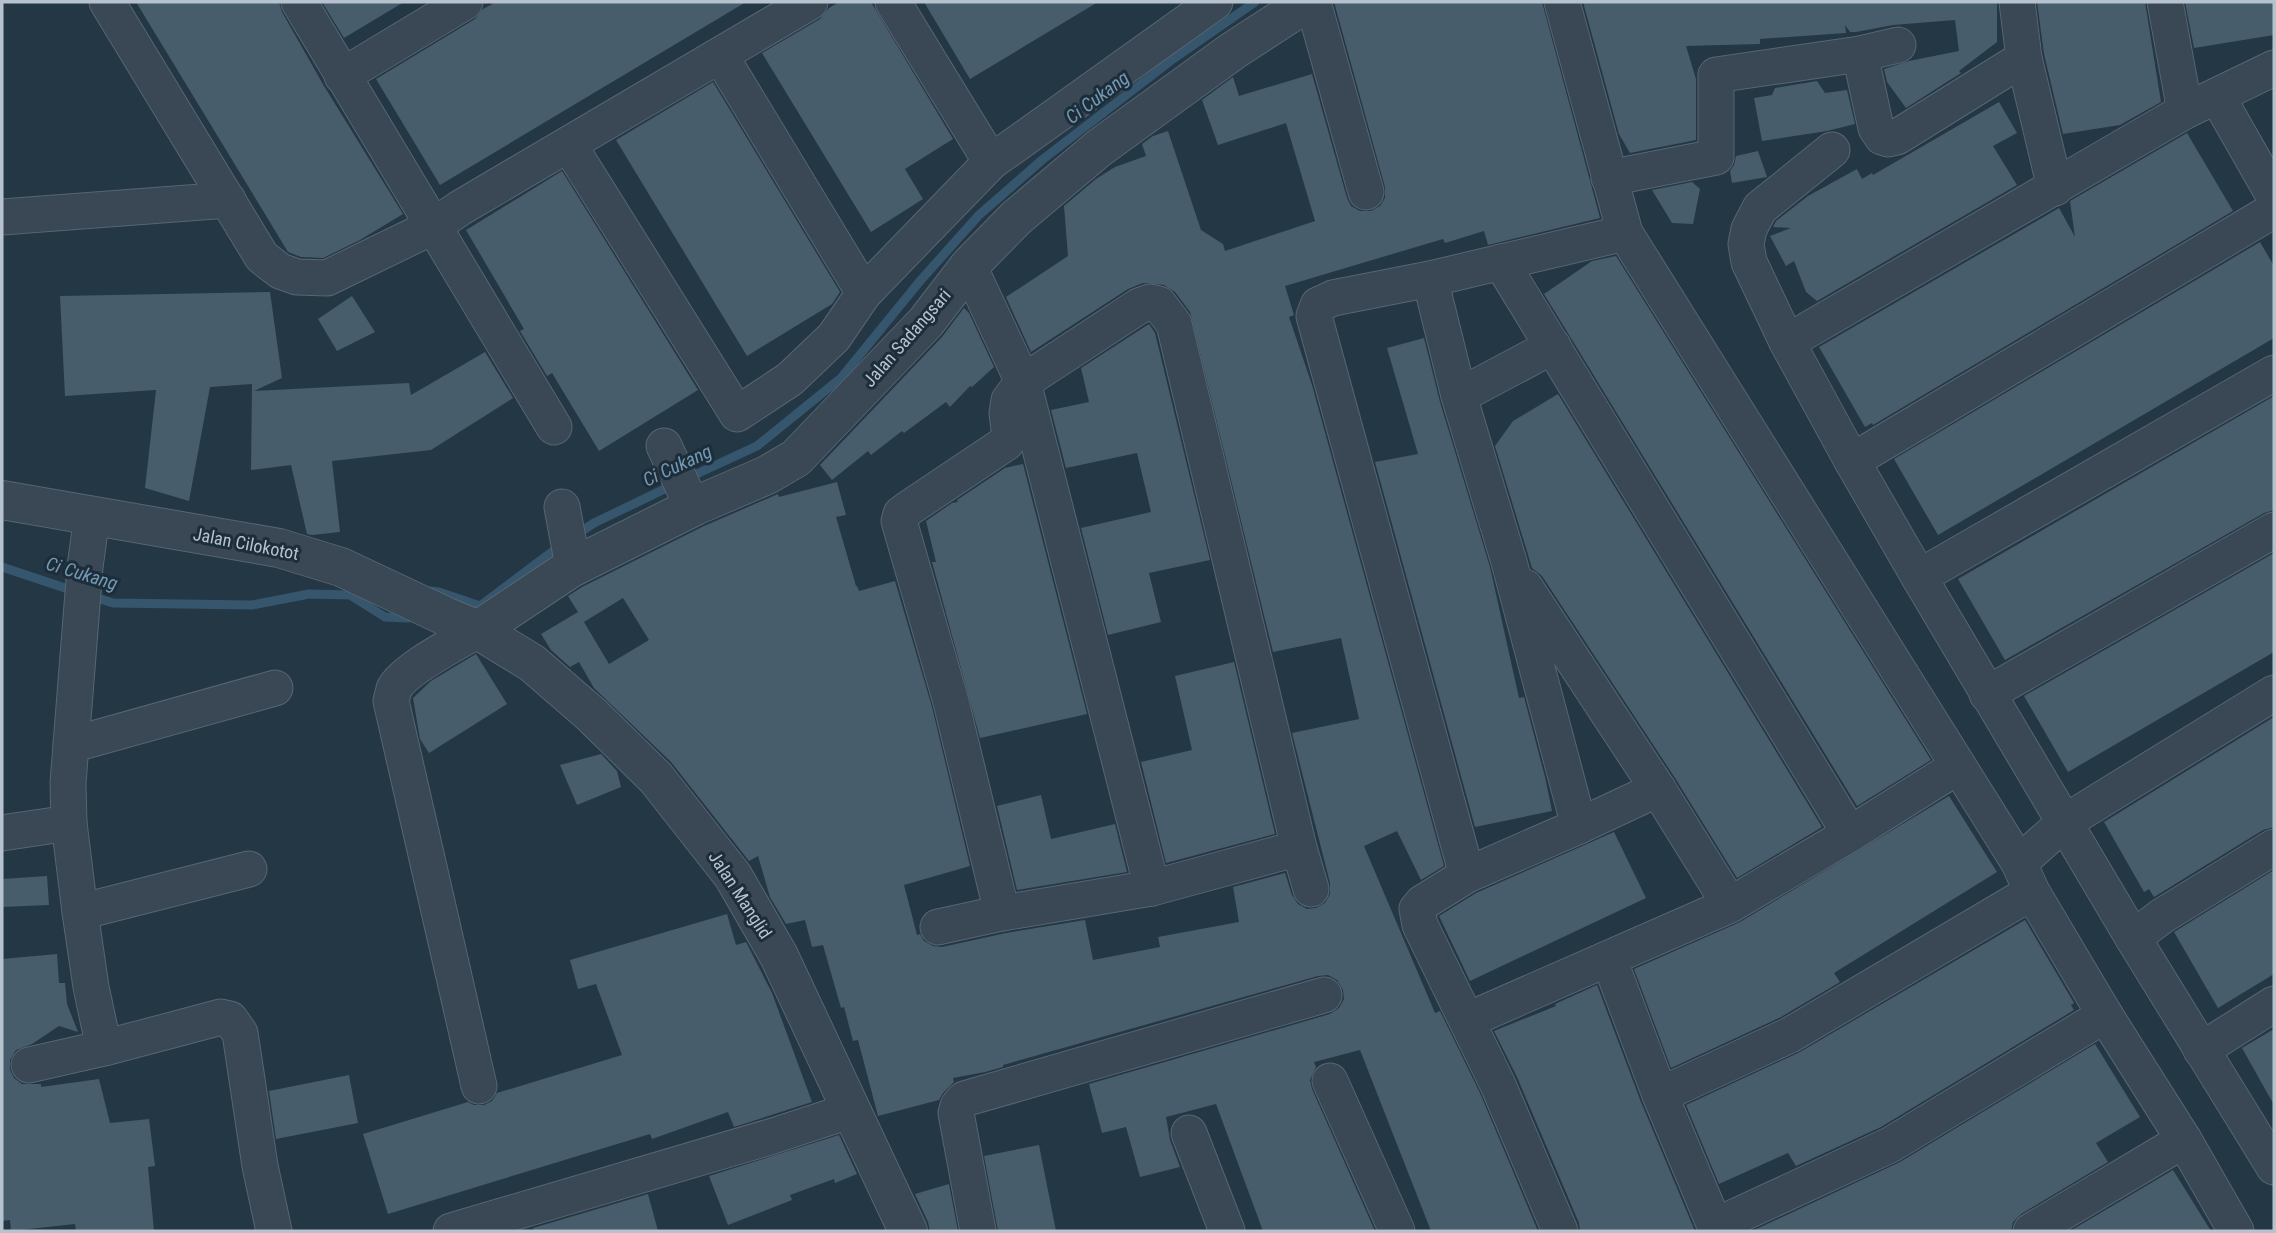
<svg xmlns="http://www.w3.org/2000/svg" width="2276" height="1233" font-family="'Roboto Condensed',sans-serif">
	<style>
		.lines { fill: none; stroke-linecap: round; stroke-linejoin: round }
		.stream { stroke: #36566e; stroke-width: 9 }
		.building { fill: #475d6b; fill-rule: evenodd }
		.minor-casing { stroke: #576671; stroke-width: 37 }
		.tertiary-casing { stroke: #576671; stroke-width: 40 }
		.minor { stroke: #394854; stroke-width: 35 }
		.tertiary { stroke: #394854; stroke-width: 38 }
		.labels { text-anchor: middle; stroke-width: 6; stroke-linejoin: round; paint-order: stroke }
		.street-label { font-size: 18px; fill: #b6c3ce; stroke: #1d2d39 }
		.water-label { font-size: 19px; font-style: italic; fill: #7399b4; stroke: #1d2d39 }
	</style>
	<rect width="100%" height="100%" fill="#243745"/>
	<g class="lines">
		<!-- stream -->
		<g class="stream">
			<polyline points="688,478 757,446 841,378 920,281 979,215 1042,160 1173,59 1255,2"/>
			<polyline points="576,535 594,523 675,484"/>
			<polyline points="2,567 74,591"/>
			<polyline points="430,591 439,592 480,606 561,545"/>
			<polyline points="91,596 113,603 252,605 309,594 350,595 385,617 408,618 411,611"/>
		</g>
	</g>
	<!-- building -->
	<g class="building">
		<polygon points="136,2 279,2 282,12 324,86 403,214 360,240 323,258 301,257 288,252"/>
		<polygon points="322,2 404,2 344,38"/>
		<polygon points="496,2 746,2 440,185 376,79 475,19 483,9"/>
		<polygon points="839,2 871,2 953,139 905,169 923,199 871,232 762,53 820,19 829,8"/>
		<polygon points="924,2 1098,2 970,79"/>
		<path d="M1334 2H1542L1600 218 1488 245 1484 231 1445 243 1443 239 1285 286 1294 315 1289 317 1312 385 1444 866 1421 880 1397 831 1364 846 1435 1013 1440 1011 1480 1093 1538 1231H1431L1360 1050 1314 1062 1316 1067 1310 1080 1312 1089 1375 1231H1263L1216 1104 1166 1117 1170 1140 1180 1167 1140 1177 1126 1127 1102 1133 1089 1084 1330 1014 1339 1008 1344 999 1343 990 1337 980 1328 975 1318 976 1003 1065V1067L985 1072 953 1078 954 1082 943 1093 939 1100 878 1116 858 1040 853 1041 844 1007 841 1008 823 945 812 947 805 920 786 924 770 897 758 856 749 861 671 762 594 688 579 662 570 667 551 650 541 634 578 612 568 596 582 587 704 526 778 494 779 497 837 482 846 515 836 517 856 586H857L859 591 895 581 932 707 970 866 904 885 917 935 920 934 924 941 933 946 942 947 1006 933 1085 920 1093 960 1160 947 1158 937 1239 922 1233 887 1285 873 1292 895 1298 904 1307 909 1316 908 1325 903 1330 894V883L1292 733 1359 719 1341 638 1273 652 1190 312 1175 292 1164 285 1143 283 1128 289 1031 352 1006 297 1068 256 1064 206 1096 179 1115 167 1146 156 1142 144 1153 136 1168 131 1201 230 1223 244 1225 251 1315 221 1286 123 1218 145 1202 100 1233 77 1239 96 1312 74 1347 198 1351 206 1360 211H1371L1380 206 1385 198V187ZM623 598 649 640 609 664 581 617 584 622Z"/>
		<polygon points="1583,2 1997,2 1997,42 1959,71 1961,73 1906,108 1887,82 1884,69 1909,61 1959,51 1955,20 1893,25 1856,32 1850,32 1845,25 1846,33 1760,39 1760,44 1686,46 1696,79 1696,140 1630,153 1619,134"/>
		<polygon points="2037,2 2145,2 2161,102 2120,125 2063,134 2044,54"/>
		<polygon points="2185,2 2274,2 2274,35 2194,48"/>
		<polygon points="1817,81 1825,93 1847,90 1855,124 1827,131 1762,141 1754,98 1772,95 1775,88"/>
		<polygon points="713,82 840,292 832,304 747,356 616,140"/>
		<polygon points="1999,102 2017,133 1993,146 2017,185 1817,301 1806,292 1794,261 1786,266 1770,236 1791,228 1773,227 1776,221 1808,196 1857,169 1862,179 1872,173 1873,175"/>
		<polygon points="2187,133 2233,211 1873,425 1872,423 1865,427 1819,347 2059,208 2075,237 2070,201"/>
		<polygon points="1758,151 1767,177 1732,183 1730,171 1734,165 1736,156"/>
		<polygon points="562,171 698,390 599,451 552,373 547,376 520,331 524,329 466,230"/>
		<polygon points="1692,182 1700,189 1693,224 1672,223 1652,190"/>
		<polygon points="2260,242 2274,266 2274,338 1938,535 1894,459"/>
		<polygon points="1616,256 1931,760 1857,806 1544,294 1592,261"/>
		<polygon points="270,292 282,378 254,391 409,383 411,395 485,352 513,398 431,450 332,461 340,532 312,535 307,534 291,465 251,470 252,384 210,387 189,501 145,488 156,390 65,396 60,296"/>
		<polygon points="352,296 375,332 337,351 318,319"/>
		<polygon points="964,308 969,313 994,367 972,387 970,386 950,407 946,402 904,433 902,431 871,455 868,451 832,480 820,465 942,337"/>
		<polygon points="1149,324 1155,333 1210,560 1149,573 1161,622 1108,635 1081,528 1151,512 1137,453 1066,468 1051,410 1089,402 1081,368"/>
		<polygon points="1424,338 1440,402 1490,567 1519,698 1524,697 1545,777 1552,811 1475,827 1375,462 1418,454 1387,348"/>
		<polygon points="1558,394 1822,827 1737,878 1675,778 1542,576 1532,568 1495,446 1513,421"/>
		<polygon points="2274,396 2274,510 2264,513 2005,660 1958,579"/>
		<polygon points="1023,464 1087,714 980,738 932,562 936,562 926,521 952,503 958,502 957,500 1005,468"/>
		<polygon points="2274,553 2274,652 2068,772 2024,696"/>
		<polygon points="476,654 507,704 429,753 420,739 413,698 431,681"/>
		<polygon points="1234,662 1275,834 1166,863 1141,762 1192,750 1175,676"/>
		<polygon points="2274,717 2274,827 2263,830 2154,897 2149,889 2144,892 2104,822"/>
		<polygon points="601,754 617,771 621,787 577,805 560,765"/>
		<polygon points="1041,795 1051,839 1115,824 1127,872 1017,890 997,806"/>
		<polygon points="1949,796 1997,872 1834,973 1840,982 1781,1017 1671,1068 1634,969 1740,922"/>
		<polygon points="1614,832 1646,898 1470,981 1439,916 1476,893"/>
		<polygon points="2274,870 2274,974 2218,1008 2174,932"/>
		<polygon points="47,876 49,905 2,907 2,879"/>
		<polygon points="727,914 736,945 746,942 772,993 812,1102 734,1127 728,1112 652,1139 650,1134 388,1214 363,1134 468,1102 474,1105 484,1105 492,1101 497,1093 622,1055 596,984 578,989 570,960"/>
		<polygon points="2025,920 2074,1003 2071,1005 2074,1010 1881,1127 1796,1166 1788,1153 1719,1184 1686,1105 1800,1052"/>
		<polygon points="57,954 59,983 65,983 67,1004 78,1032 59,1026 32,1044 16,1050 10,1060 10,1070 14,1078 22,1084 41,1084 41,1087 99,1079 110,1123 149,1119 155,1166 148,1167 154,1231 76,1231 75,1224 11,1231 10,1220 2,1221 2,959"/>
		<polygon points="1597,985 1641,1102 1695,1231 1580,1231 1579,1223 1517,1077 1494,1031 1556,1006 1555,1004"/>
		<polygon points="2274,1029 2274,1105 2242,1048"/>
		<polygon points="2095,1044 2140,1117 2096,1143 2108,1162 2021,1214 2013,1222 2011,1231 1752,1231 1900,1162"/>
		<polygon points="349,1075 358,1123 276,1139 269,1091"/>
		<polygon points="839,1135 857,1174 835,1183 834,1179 790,1195 792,1200 728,1225 709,1176"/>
		<polygon points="1039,1145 1056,1231 998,1231 984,1156"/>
		<polygon points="2173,1170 2211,1231 2070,1231"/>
		<polygon points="949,1184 958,1231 930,1231 928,1222 915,1194"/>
		<polygon points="648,1194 658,1231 534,1231 533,1228"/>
	</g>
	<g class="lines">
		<!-- minor casing -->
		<g class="minor-casing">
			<g id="minor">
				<polyline points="107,2 262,257 280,271 297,277 327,278 434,226 460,208 810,2"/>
				<polyline points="299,2 554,427"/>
				<polyline points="893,2 991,162"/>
				<polyline points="1313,2 1366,192"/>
				<polyline points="1562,2 1625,233 2019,863 2032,892 2105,1015 2184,1140 2236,1231"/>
				<polyline points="2017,2 2024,58 2055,188"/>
				<polyline points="2165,2 2185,111"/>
				<polyline points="1860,54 1876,128 1882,137 1888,139 1897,137 2024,58"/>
				<polyline points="720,55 864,293"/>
				<polyline points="342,76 465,2"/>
				<polyline points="2217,96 2274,196"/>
				<polyline points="569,145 737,414 790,379 834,337 864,293 991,162 1215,2"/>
				<polyline points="1832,150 1760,208 1749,229 1746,244 1749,262 1787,342 1852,461 1919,577 2133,938 2274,1167"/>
				<polyline points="1609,178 1716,157 1716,75 1860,54 1898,45"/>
				<polyline points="2,217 228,200"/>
				<polyline points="1501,262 1850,834"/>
				<polyline points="969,266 1023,382 1152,888 1299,848 1174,324 1159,304 1150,302 1139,306 1023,382 1009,400 1007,413 1010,437 1006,443 909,508 901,514 899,521 951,702 1002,913"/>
				<polyline points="1430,279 1459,396 1509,562 1579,826"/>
				<polyline points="1787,342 2185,111 2274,68"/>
				<polyline points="1459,396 1553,346"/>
				<polyline points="664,446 686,493 695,506"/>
				<polyline points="1852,461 2274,210"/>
				<polyline points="562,507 571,555 571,568"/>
				<polyline points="92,516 85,567 68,783 69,823 80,912 91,987 104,1048 221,1017 230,1019 240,1033 260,1166 274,1231"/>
				<polyline points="1919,577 2274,373"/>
				<polyline points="1525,587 1658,789 1730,905"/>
				<path d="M478 630C458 642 404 669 394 689 393 693 392 697 391 701L479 1086"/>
				<polyline points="1987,694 2274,530"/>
				<polyline points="71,745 275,688"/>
				<polyline points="2,833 69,823"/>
				<polyline points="1299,848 1311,889"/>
				<polyline points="2019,863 2065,822 2274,693"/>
				<polyline points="1467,875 1314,316 1318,305 1333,298 1430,279 1625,233"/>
				<polyline points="80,912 249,869"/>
				<polyline points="938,927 1002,913 1152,888"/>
				<polyline points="2133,938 2162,916 2274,847"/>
				<polyline points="1609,959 1660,1095 1717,1231"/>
				<polyline points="1468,1020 1730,905 1850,834 1957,767"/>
				<polyline points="2201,1050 2274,1004"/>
				<polyline points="29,1065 104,1048"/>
				<polyline points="1330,1081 1397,1231"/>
				<polyline points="1660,1095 1790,1035 2032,892"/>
				<polyline points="1189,1133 1227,1231"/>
				<polyline points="1715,1226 1890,1145 2105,1015"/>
				<polyline points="451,1231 773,1136 852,1110"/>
				<polyline points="978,1231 956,1113 958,1106 964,1099 1324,995"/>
				<polyline points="1560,1231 1498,1085 1420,925 1417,909 1422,903 1467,875 1579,826 1658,789"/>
				<polyline points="2031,1231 2184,1140"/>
			</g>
		</g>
		<!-- tertiary casing -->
		<g class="tertiary-casing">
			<g id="tertiary">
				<polyline points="2,500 279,548 341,567 447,617 478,630 532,663 592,715 656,778 733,876 779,956 908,1231"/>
				<polyline points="478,630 571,568 695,506 767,475 796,458 926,322 969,266 1016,218 1099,148 1234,50 1308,2"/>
			</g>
		</g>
		<!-- minor -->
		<use href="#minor" class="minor"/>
		<!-- tertiary -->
		<use href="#tertiary" class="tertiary"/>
	</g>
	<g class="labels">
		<!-- street labels -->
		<g class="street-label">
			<text transform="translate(907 338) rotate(-49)" y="6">Jalan Sadangsari</text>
			<text transform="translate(246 544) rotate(11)" y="6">Jalan Cilokotot</text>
			<text transform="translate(740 895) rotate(57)" y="6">Jalan Manglid</text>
		</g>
		<!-- water labels -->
		<g class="water-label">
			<text transform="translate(1097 97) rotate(-37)" y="7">Ci Cukang</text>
			<text transform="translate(677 465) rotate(-25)" y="7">Ci Cukang</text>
			<text transform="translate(82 573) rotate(17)" y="7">Ci Cukang</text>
		</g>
	</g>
	<!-- border -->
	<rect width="2276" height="1233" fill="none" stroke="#b6c3ce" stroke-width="7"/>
</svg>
